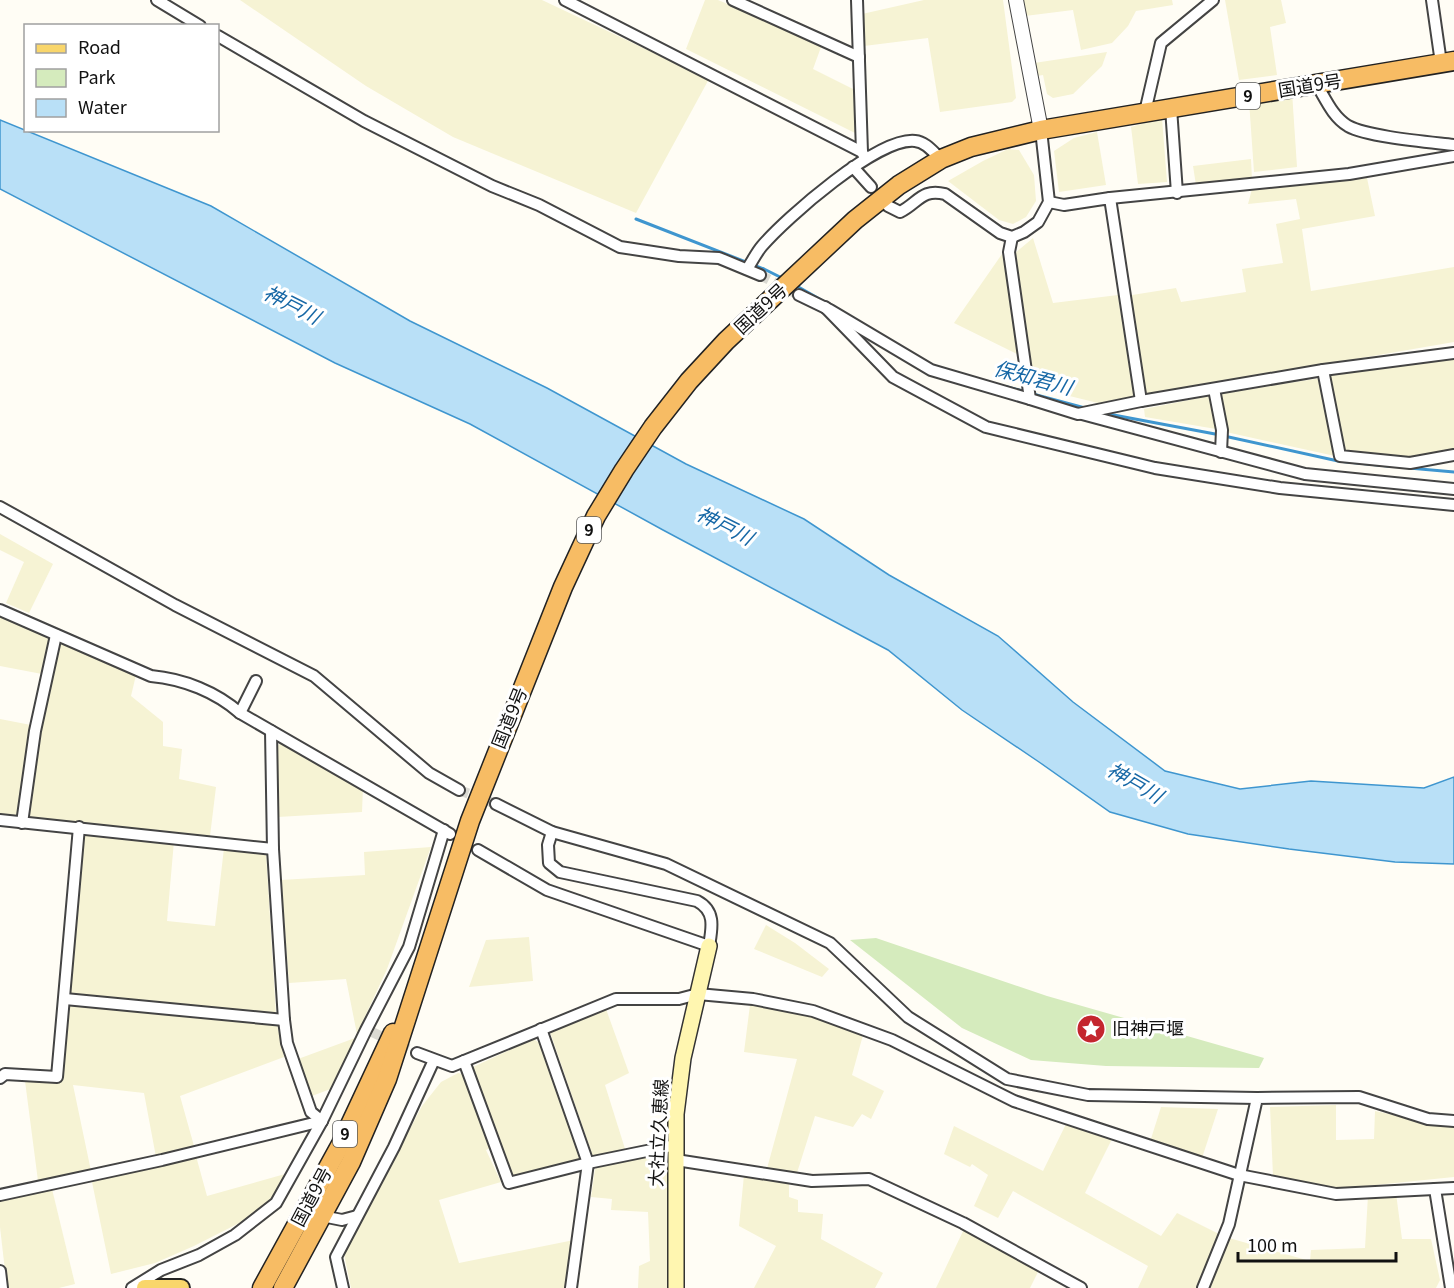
<svg xmlns="http://www.w3.org/2000/svg" width="1454" height="1288" font-family="Georgia,'Noto Sans JP',serif">
	<style>
		.farmland { fill: #f6f3d4 }
		.green { fill: #d5ebbd }
		.water { fill: #b9e0f7; stroke: #3f96cf; stroke-width: 1.5 }
		.lines { fill: none; stroke-linecap: round; stroke-linejoin: round }
		.stream { stroke: #3f96cf; stroke-width: 3 }
		.minor-tunnel { stroke: #dbdad3; stroke-width: 10; stroke-dasharray: 10 5; stroke-linecap: butt }
		.minor-casing { stroke: #444; stroke-width: 14 }
		.tertiary-casing { stroke: #444; stroke-width: 16 }
		.secondary-casing { stroke: #333; stroke-width: 18 }
		.primary-casing { stroke: #222; stroke-width: 20 }
		.trunk-casing { stroke: #222; stroke-width: 21 }
		.minor { stroke: #fff; stroke-width: 10 }
		.tertiary { stroke: #fff; stroke-width: 14 }
		.secondary { stroke: #fff6b0; stroke-width: 15 }
		.primary { stroke: #f9d66b; stroke-width: 16 }
		.trunk { stroke: #f7bc64; stroke-width: 18 }
		.labels { text-anchor: middle; stroke-width: 6; stroke-linejoin: round; paint-order: stroke }
		.shield { fill: #fff; stroke: #585858; stroke-width: 1.5 }
		.shield-label { font-size: 16px; font-weight: bold; fill: #111 }
		.street-label { font-size: 18px; fill: #111; stroke: #fff }
		.poi-label { font-size: 18px; fill: #111; stroke: #fff; text-anchor: start }
		.water-label { font-size: 20px; font-style: italic; fill: #1768a6; stroke: #fff }
	</style>
	<rect width="100%" height="100%" fill="#fffdf5"/>
	<!-- farmland -->
	<g class="farmland">
		<polygon points="240,0 542,0 709,79 636,213 453,137 366,86"/>
		<polygon points="705,0 718,0 742,10 821,47 813,69 855,90 855,133 686,49"/>
		<polygon points="924,0 1003,0 1016,98 1012,102 940,112 928,38 864,46 862,14"/>
		<polygon points="1022,0 1172,0 1173,5 1136,11 1128,26 1112,43 1081,50 1073,10 1025,16"/>
		<polygon points="1225,0 1281,0 1286,23 1270,27 1277,75 1239,80"/>
		<polygon points="1107,52 1102,66 1073,94 1053,98 1047,94 1043,75 1037,76 1034,63"/>
		<polygon points="1292,92 1297,167 1254,172 1249,101"/>
		<polygon points="1162,118 1167,182 1138,184 1131,127"/>
		<polygon points="1097,132 1106,185 1059,192 1054,151 1074,138"/>
		<polygon points="1008,149 1019,150 1034,175 1036,201 1026,217 1013,224 999,220 948,181 983,161"/>
		<polygon points="1251,159 1252,180 1196,185 1193,166"/>
		<polygon points="1367,178 1375,216 1302,229 1311,291 1454,267 1454,342 1148,395 1145,393 1126,296 1176,288 1181,302 1246,292 1242,269 1283,263 1276,224 1300,219 1296,199 1248,204 1252,189"/>
		<polygon points="1033,238 1053,303 1118,295 1134,396 1098,403 1033,387 1015,260 1015,253"/>
		<polygon points="1002,254 1021,356 954,323"/>
		<polygon points="1454,354 1454,451 1410,459 1343,452 1329,375"/>
		<polygon points="1321,378 1335,456 1226,432 1220,394"/>
		<polygon points="1209,396 1216,429 1145,417 1144,409"/>
		<polygon points="0,534 53,564 29,613 6,603 24,562 0,550"/>
		<polygon points="0,615 51,636 42,674 0,666"/>
		<polygon points="59,640 136,675 131,696 163,722 163,746 182,749 179,779 216,787 210,836 31,818 28,811 40,725"/>
		<polygon points="0,719 31,725 19,816 0,814"/>
		<polygon points="284,742 363,787 362,812 278,817 276,746"/>
		<polygon points="83,831 174,841 167,921 215,926 224,848 266,852 276,1015 69,995"/>
		<polygon points="431,847 387,969 357,1034 346,979 289,983 281,880 365,875 364,852"/>
		<polygon points="766,925 795,943 829,969 822,977 754,949"/>
		<polygon points="529,937 533,981 469,987 486,940"/>
		<polygon points="68,1005 277,1024 284,1057 180,1096 194,1146 156,1157 144,1093 73,1085 91,1171 38,1181 25,1081 60,1083"/>
		<polygon points="750,1005 810,1016 863,1035 852,1075 884,1091 871,1119 862,1114 853,1127 815,1116 796,1176 766,1172 797,1059 744,1052"/>
		<polygon points="606,1009 629,1073 605,1085 626,1152 598,1159 593,1157 550,1032"/>
		<polygon points="355,1038 333,1088 312,1096 298,1059"/>
		<polygon points="533,1039 540,1043 581,1161 513,1177 471,1068"/>
		<polygon points="458,1073 467,1075 492,1147 486,1150 501,1182 439,1200 459,1263 574,1240 567,1288 351,1288 344,1254 422,1106 441,1082"/>
		<polygon points="1336,1105 1336,1140 1374,1139 1375,1111 1422,1121 1454,1125 1454,1177 1336,1189 1273,1176 1270,1107"/>
		<polygon points="1161,1107 1218,1109 1202,1158 1150,1142"/>
		<polygon points="1066,1124 1112,1139 1085,1193 1161,1236 1177,1213 1219,1234 1198,1288 1138,1288 1148,1266 1013,1191 998,1218 974,1206 988,1175 972,1164 970,1167 944,1154 954,1126 1043,1171"/>
		<polygon points="670,1149 670,1288 638,1288 639,1266 650,1261 648,1212 611,1210 612,1199 591,1197 595,1169 602,1164"/>
		<polygon points="196,1156 207,1196 285,1174 273,1199 251,1217 194,1246 155,1263 111,1274 92,1182"/>
		<polygon points="744,1175 789,1181 789,1197 798,1200 798,1212 823,1214 821,1239 883,1273 875,1288 754,1288 776,1246 739,1226"/>
		<polygon points="52,1189 75,1284 59,1288 7,1288 0,1227 0,1201"/>
		<polygon points="1396,1193 1402,1239 1431,1239 1440,1280 1436,1288 1209,1288 1229,1238 1310,1261 1311,1250 1365,1248 1368,1195"/>
		<polygon points="965,1227 1039,1270 1030,1288 936,1288"/>
	</g>
	<!-- green -->
	<polygon class="green" points="876,938 1047,996 1264,1058 1259,1068 1106,1066 1031,1060 962,1028 850,940"/>
	<!-- water -->
	<polygon class="water" points="0,120 211,206 410,321 547,388 686,464 804,519 889,575 998,636 1073,702 1165,771 1240,789 1311,781 1424,788 1454,777 1454,864 1395,862 1289,849 1188,834 1110,812 1039,762 962,710 888,650 663,530 470,424 335,363 0,189"/>
	<g class="lines">
		<!-- stream -->
		<g class="stream">
			<polyline points="636,219 764,269 784,279"/>
			<polyline points="795,285 844,313"/>
			<polyline points="1007,387 1027,392"/>
			<polyline points="1033,394 1085,408"/>
			<polyline points="1103,413 1215,434 1338,461 1388,466"/>
			<polyline points="1409,468 1454,472"/>
		</g>
		<!-- minor-tunnel -->
		<g class="minor-tunnel">
			<polyline points="760,275 799,295"/>
			<polyline points="459,790 496,804"/>
			<polyline points="372,1032 417,1053"/>
		</g>
		<!-- minor casing -->
		<g class="minor-casing">
			<g id="minor">
				<polyline points="157,0 200,26"/>
				<polyline points="565,0 862,152 865,158"/>
				<polyline points="733,0 859,57"/>
				<polyline points="857,0 862,152"/>
				<polyline points="1432,0 1441,63"/>
				<polyline points="218,36 364,121 492,186 539,205 620,247 679,256 719,258 760,275"/>
				<path d="M1317 85C1326 100 1333 117 1348 126 1368 137 1429 142 1454 145"/>
				<polyline points="1171,108 1177,193"/>
				<polyline points="1145,112 1161,43 1213,0"/>
				<polyline points="853,167 871,187"/>
				<polyline points="1110,198 1349,174 1454,156"/>
				<polyline points="1049,202 1064,205 1110,198 1141,401"/>
				<path d="M888 206 900 212C918 203 922 188 945 194L1000 233 1012 237 1024 232 1038 222 1049 202 1041 130"/>
				<polyline points="1012,237 1009,252 1030,399 1078,414 1141,401 1323,370 1454,353"/>
				<path d="M747 269C752 262 756 253 762 246 786 218 878 137 915 141 926 142 933 152 941 159"/>
				<polyline points="799,295 830,310 931,370 1030,399"/>
				<polyline points="825,307 893,377 986,427 1155,468 1280,488 1454,505"/>
				<polyline points="1323,370 1340,456 1410,463 1454,455"/>
				<polyline points="1214,389 1222,430 1221,452"/>
				<polyline points="1082,414 1305,474 1454,489"/>
				<polyline points="0,507 175,605 314,676 429,773 459,790"/>
				<path d="M0 610 151 676C184 679 216 692 240 713L450 834"/>
				<polyline points="240,713 256,681"/>
				<polyline points="271,731 273,849 284,1020 287,1043 311,1112 322,1121"/>
				<polyline points="496,804 552,832 666,864 830,943 908,1017 1007,1079 1088,1095 1257,1098"/>
				<polyline points="0,820 273,849"/>
				<polyline points="22,823 35,731 56,635"/>
				<path d="M478 850 547 890 709 946C712 928 716 911 697 901L560 872 549 863 548 845 552 832"/>
				<polyline points="65,999 284,1020"/>
				<polyline points="541,1029 588,1163 571,1288"/>
				<polyline points="417,1053 452,1066 616,999 679,999 698,994 753,999 813,1011 892,1040 1014,1101 1239,1175 1336,1194 1454,1188"/>
				<polyline points="464,1061 509,1183 588,1163 676,1145"/>
				<polyline points="0,1078 5,1074 57,1077 79,827"/>
				<polyline points="676,1160 812,1181 869,1179 963,1223 1081,1288"/>
				<polyline points="1435,1189 1451,1288"/>
				<polyline points="0,1195 162,1160 322,1121"/>
				<polyline points="322,1216 342,1220 357,1216"/>
				<polyline points="0,1271 2,1288"/>
				<polyline points="132,1288 161,1270 199,1255 235,1235 276,1203 322,1121 366,1030 409,947 444,830"/>
				<polyline points="343,1288 336,1257 394,1147 434,1060"/>
				<polyline points="1203,1288 1229,1224 1257,1098 1359,1097 1428,1119 1454,1121"/>
			</g>
		</g>
		<!-- tertiary casing -->
		<g class="tertiary-casing">
			<polyline id="tertiary" points="1016,0 1041,130"/>
		</g>
		<!-- secondary casing -->
		<g class="secondary-casing">
			<polyline id="secondary" points="676,1288 676,1114 683,1058 709,946"/>
		</g>
		<!-- primary casing -->
		<g class="primary-casing">
			<polyline id="primary" points="145,1288 181,1288"/>
		</g>
		<!-- trunk casing -->
		<g class="trunk-casing">
			<g id="trunk">
				<polyline points="262,1288 341,1144 393,1033"/>
				<polyline points="283,1288 351,1162 387,1079 470,821 563,587 596,516 624,470 653,427 689,381 726,341 855,220 899,185 941,159 971,147 1041,130 1454,61"/>
			</g>
		</g>
		<!-- minor -->
		<use href="#minor" class="minor"/>
		<!-- tertiary -->
		<use href="#tertiary" class="tertiary"/>
		<!-- secondary -->
		<use href="#secondary" class="secondary"/>
		<!-- primary -->
		<use href="#primary" class="primary"/>
		<!-- trunk -->
		<use href="#trunk" class="trunk"/>
	</g>
	<!-- icons -->
	<defs>
		<g id="sight-disc" transform="scale(1.5)"><circle r="9.5" fill="#c4262e" stroke="#fff"/><path d="M0-6L1.8-2.2L6-1.7L2.9 1.2L3.7 5.4L0 3.3L-3.7 5.4L-2.9 1.2L-6-1.7L-1.8-2.2Z" fill="#fff"/></g>
	</defs>
	<g fill-rule="evenodd">
		<use href="#sight-disc" x="1091" y="1029"/>
	</g>
	<g class="labels">
		<!-- shield labels -->
		<g class="shield">
			<rect x="1236" y="83" width="24" height="26" rx="4.5"/>
			<rect x="577" y="517" width="24" height="26" rx="4.5"/>
			<rect x="333" y="1121" width="24" height="26" rx="4.5"/>
		</g>
		<g class="shield-label">
			<text x="1248" y="102">9</text>
			<text x="589" y="536">9</text>
			<text x="345" y="1140">9</text>
		</g>
		<!-- street labels -->
		<g class="street-label">
			<text transform="translate(1310 86) rotate(-9)" y="6">国道9号</text>
			<text transform="translate(761 309) rotate(-43)" y="6">国道9号</text>
			<text transform="translate(510 718) rotate(-68)" y="6">国道9号</text>
			<text transform="translate(659 1133) rotate(-87)" y="6">大社立久恵線</text>
			<text transform="translate(312 1197) rotate(-62)" y="6">国道9号</text>
		</g>
		<!-- poi labels -->
		<g class="poi-label">
			<text x="1112" y="1035">旧神戸堰</text>
		</g>
		<!-- water labels -->
		<g class="water-label">
			<text transform="translate(292 305) rotate(27)" y="7">神戸川</text>
			<text transform="translate(1033 378) rotate(15)" y="7">保知君川</text>
			<text transform="translate(725 526) rotate(27)" y="7">神戸川</text>
			<text transform="translate(1135 783) rotate(30)" y="7">神戸川</text>
		</g>
	</g>
	<!-- legend -->
	<rect x="24" y="24" width="195" height="108" fill="#ffffff" stroke="#a0a0a0" stroke-width="1.5"/>
	<rect x="36" y="44" width="30" height="9" fill="#f9d66b" stroke="#a0a0a0" stroke-width="1.5"/>
	<text x="78" y="54" font-size="18" fill="#111111">Road</text>
	<rect x="36" y="69" width="30" height="18" fill="#d5ebbd" stroke="#a0a0a0" stroke-width="1.5"/>
	<text x="78" y="84" font-size="18" fill="#111111">Park</text>
	<rect x="36" y="99" width="30" height="18" fill="#b9e0f7" stroke="#a0a0a0" stroke-width="1.5"/>
	<text x="78" y="114" font-size="18" fill="#111111">Water</text>
	<!-- scale -->
	<path d="M1238 1252v9h158v-9" fill="none" stroke="#111111" stroke-width="3"/>
	<text x="1247" y="1252" font-size="18" fill="#111111" stroke="#ffffff" stroke-width="4.5" paint-order="stroke">100 m</text>
</svg>
